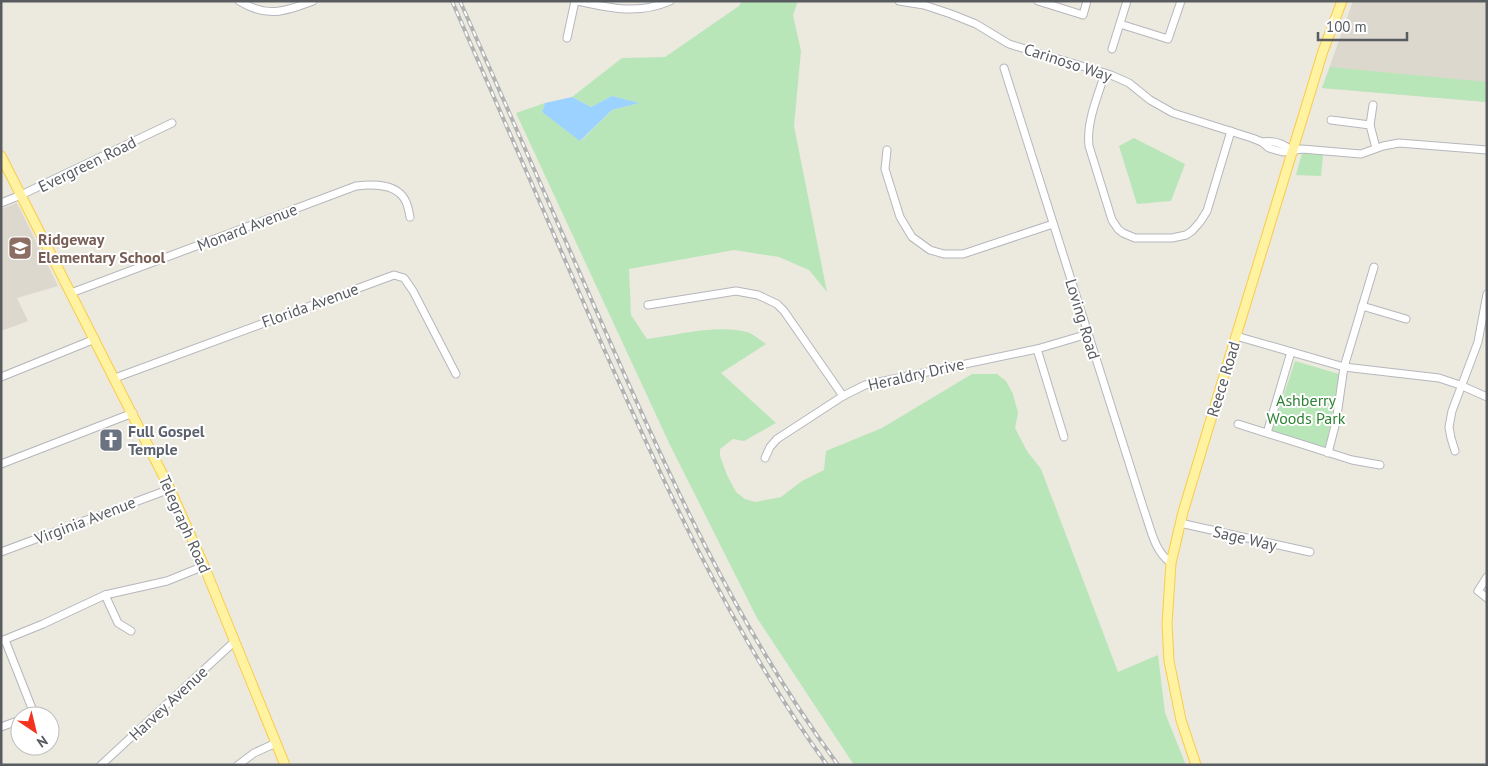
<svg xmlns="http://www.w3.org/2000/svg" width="1488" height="766" font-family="'PT Sans',sans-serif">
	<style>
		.education { fill: #dcd8cd }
		.green { fill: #b8e6b9 }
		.water { fill: #9cd2ff }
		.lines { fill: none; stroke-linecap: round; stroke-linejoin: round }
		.minor-casing { stroke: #b5b7bd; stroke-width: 9 }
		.major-casing { stroke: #facc49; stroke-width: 11 }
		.minor { stroke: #fff; stroke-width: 7 }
		.major { stroke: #fff2a1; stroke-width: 9 }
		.rail-casing { stroke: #b1b2b2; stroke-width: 4 }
		.rail { stroke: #fff; stroke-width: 2; stroke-dasharray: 5.5; stroke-linecap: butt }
		.labels { text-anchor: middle; stroke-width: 4; stroke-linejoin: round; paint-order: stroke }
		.street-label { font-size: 16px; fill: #585c61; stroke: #fff }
		.education-label { font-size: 16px; font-weight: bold; fill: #785e54; stroke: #fff; text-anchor: start }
		.park-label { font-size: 16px; fill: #2e8233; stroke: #fff }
		.worship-label { font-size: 16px; font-weight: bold; fill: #5b616d; stroke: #fff; text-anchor: start }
	</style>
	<rect width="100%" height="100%" fill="#ece9de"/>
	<!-- education -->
	<g class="education">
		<polygon points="1353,1 1487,1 1487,102 1322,88"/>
		<polygon points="17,203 58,286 17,298 28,321 1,331 1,209"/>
	</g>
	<!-- green -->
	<g class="green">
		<path d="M742 1H798L793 15 801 51 794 126 827 292 809 270 779 257 734 250 629 269 631 315 647 339C677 335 717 324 747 332 753 334 760 340 766 344L721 373 776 423 744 441 733 439 720 449V456L727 475 736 492 745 499 755 502 781 497 802 481 824 470 826 451 882 428 972 374H997L1006 381 1013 394 1018 413 1015 428 1027 451 1041 469 1118 672 1158 655 1165 713 1186 765H854L757 618 670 445 516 113 545 103 542 112 581 141 612 110 638 103 612 96 591 107 572 97 622 58 665 57 739 6Z"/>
		<polygon points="1330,67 1487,82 1487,102 1322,88"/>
		<polygon points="1134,138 1185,164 1171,201 1137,204 1119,146"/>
		<polygon points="1306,152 1323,155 1321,176 1296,175 1302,153"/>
		<polygon points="1295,361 1339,374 1326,449 1272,431"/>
	</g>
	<!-- water -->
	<polygon class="water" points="612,96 639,103 612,110 580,141 542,112 545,103 572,97 591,107"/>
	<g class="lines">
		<!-- minor casing -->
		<g class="minor-casing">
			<g id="minor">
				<path d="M239 1C267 18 284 12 313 1"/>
				<path d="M577 1C609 8 638 15 670 1"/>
				<polyline points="899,1 924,5 951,14 976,24 1009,44 1111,75 1129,83 1150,100 1173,113 1252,138 1262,142 1269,148 1283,152 1302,149 1361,154 1383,146 1399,143 1487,150"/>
				<polyline points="1038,1 1083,15 1087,1"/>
				<polyline points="1120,24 1168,39 1181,1"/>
				<polyline points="567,38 575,1"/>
				<polyline points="1112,49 1127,1"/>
				<path d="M1004 68 1144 510C1151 529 1154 551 1171 563"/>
				<path d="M1105 73C1098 96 1086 122 1089 146L1112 220 1118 229 1123 233 1135 238H1172L1186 235 1192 231 1200 222 1207 211 1231 131"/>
				<polyline points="1331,120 1370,125 1376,148"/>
				<polyline points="1370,125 1373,105"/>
				<path d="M1262 142C1274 140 1283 143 1292 151"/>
				<polyline points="887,150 885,169 900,217 912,237 930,250 944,254 963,254 1053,224"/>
				<polyline points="1,203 21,195 172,123"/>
				<path d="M71 293 356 186C373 184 398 183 406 202 408 206 409 212 410 217"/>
				<polyline points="648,305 736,291 758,295 777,304 784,311 843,396"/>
				<polyline points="1362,306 1406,319"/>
				<polyline points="1236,336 1344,367 1439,378 1460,385 1487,397"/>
				<polyline points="1037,349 1064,437"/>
				<polyline points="1,377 95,339"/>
				<polyline points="115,378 394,275 404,278 413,291 456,374"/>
				<polyline points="1238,424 1352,460 1380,465"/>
				<polyline points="1267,433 1291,352"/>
				<polyline points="1455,451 1451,438 1449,427 1452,411 1478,342 1487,294"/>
				<polyline points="1328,453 1336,422 1344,367 1374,267"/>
				<polyline points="765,458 770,447 777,439 843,396 865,385 1037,349 1088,334"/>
				<polyline points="1,464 133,413"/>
				<polyline points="1180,523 1310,552"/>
				<polyline points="1,552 170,489"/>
				<polyline points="1487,577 1478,591 1487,598"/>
				<polyline points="105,595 118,623 131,631"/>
				<polyline points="5,640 35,716"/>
				<polyline points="1,641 43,624 105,595 167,581 204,566"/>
				<polyline points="1,727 20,720"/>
				<polyline points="29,746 35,748 40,746"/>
				<polyline points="101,765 235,641"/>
				<polyline points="238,765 254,753 276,743"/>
			</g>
		</g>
		<!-- major casing -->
		<g class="major-casing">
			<g id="major">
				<polyline points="1,156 170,489 204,566 285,765"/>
				<polyline points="1196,765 1181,720 1169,661 1167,624 1171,563 1183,512 1236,336 1323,51 1342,1"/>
			</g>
		</g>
		<!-- minor -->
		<use href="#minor" class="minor"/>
		<!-- major -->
		<use href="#major" class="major"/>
		<!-- rail casing -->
		<g class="rail-casing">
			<g id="rail">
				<path d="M452 1C500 111 548 221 596 331 663 482 730 631 827 765"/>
				<path d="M460 1C507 107 553 213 600 319 668 475 737 627 838 765"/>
			</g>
		</g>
		<!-- rail -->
		<use href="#rail" class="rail"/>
	</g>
	<!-- icons -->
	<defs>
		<g id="school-square" transform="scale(1.25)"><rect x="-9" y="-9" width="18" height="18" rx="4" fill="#8d6e63" stroke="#fff"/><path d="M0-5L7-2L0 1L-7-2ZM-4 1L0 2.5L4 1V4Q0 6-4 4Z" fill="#fff"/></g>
		<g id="church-square" transform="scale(1.25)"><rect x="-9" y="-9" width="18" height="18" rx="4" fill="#6b7280" stroke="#fff"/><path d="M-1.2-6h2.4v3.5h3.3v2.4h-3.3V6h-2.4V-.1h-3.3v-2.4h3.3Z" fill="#fff"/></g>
	</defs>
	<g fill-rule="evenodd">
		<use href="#school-square" x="20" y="248"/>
		<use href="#church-square" x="111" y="440"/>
	</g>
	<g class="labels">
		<!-- street labels -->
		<g class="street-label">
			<text transform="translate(1068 62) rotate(18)" y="6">Carinoso Way</text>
			<text transform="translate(87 164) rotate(-26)" y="6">Evergreen Road</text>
			<text transform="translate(247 227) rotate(-21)" y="6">Monard Avenue</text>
			<text transform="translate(310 305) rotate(-20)" y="6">Florida Avenue</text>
			<text transform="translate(1083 319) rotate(73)" y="6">Loving Road</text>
			<text transform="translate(916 374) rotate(-13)" y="6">Heraldry Drive</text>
			<text transform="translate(1223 379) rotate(-73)" y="6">Reece Road</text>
			<text transform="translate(85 520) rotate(-21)" y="6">Virginia Avenue</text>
			<text transform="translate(185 524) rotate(66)" y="6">Telegraph Road</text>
			<text transform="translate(1245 538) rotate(13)" y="6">Sage Way</text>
			<text transform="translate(168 703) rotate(-43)" y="6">Harvey Avenue</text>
		</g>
		<!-- education labels -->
		<g class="education-label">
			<text x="38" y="245">Ridgeway<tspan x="38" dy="18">Elementary School</tspan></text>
		</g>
		<!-- park labels -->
		<g class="park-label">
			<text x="1306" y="406">Ashberry<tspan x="1306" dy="18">Woods Park</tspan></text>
		</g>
		<!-- worship labels -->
		<g class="worship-label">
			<text x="128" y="437">Full Gospel<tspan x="128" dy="18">Temple</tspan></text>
		</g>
	</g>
	<!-- border -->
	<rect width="1488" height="766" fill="none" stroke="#585c61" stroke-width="5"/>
	<!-- north arrow -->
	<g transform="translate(35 731) rotate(145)"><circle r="24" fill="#ffffff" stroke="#bcbec0"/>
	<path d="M0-4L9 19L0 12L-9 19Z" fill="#f4321d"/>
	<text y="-8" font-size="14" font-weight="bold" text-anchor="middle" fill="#585c61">N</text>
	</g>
	<!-- scale -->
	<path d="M1318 32v8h89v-8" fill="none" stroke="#585c61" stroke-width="2.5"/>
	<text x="1326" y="32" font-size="15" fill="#585c61" stroke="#ffffff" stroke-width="4" paint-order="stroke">100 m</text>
</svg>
